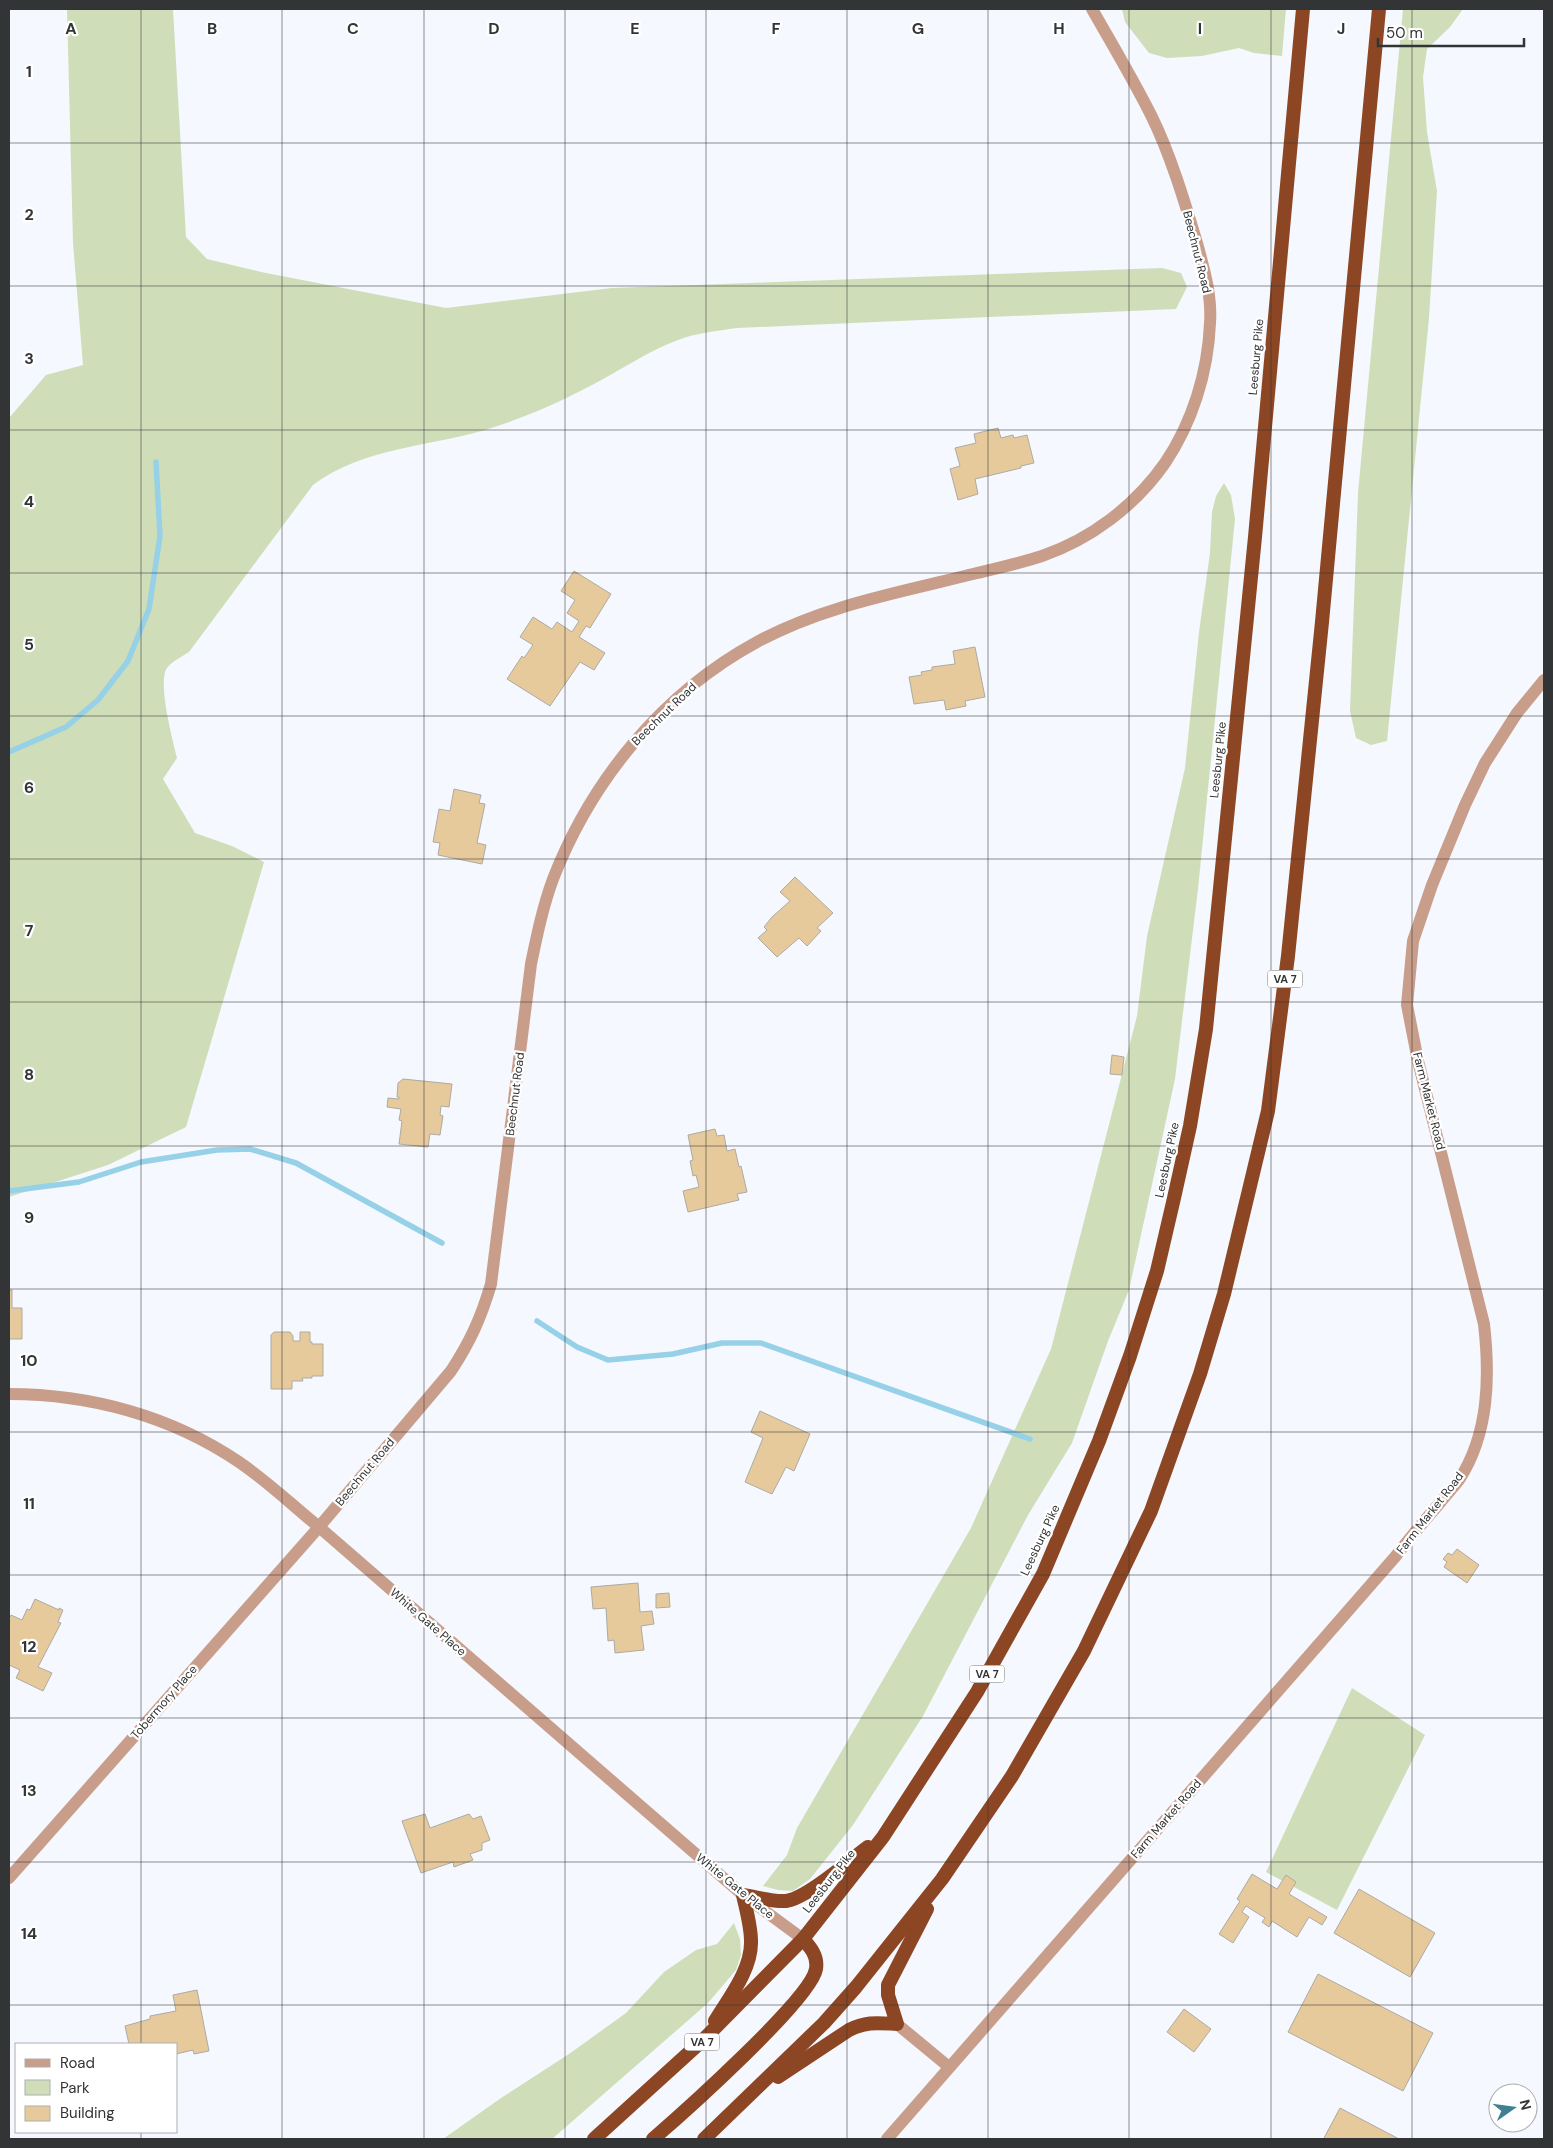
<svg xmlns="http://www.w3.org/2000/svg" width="1553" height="2148" font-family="'DM Sans',sans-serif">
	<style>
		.green { fill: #cfdeb9 }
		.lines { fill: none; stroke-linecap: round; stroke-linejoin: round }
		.stream { stroke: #96d1e8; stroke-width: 5.5 }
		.building { fill: #e7ca9c; stroke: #adaaa4 }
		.minor { stroke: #c89e8b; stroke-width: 12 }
		.trunk { stroke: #8c4623; stroke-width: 14 }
		.grid { fill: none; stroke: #333436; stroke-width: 1; stroke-opacity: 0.55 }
		.labels { text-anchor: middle; stroke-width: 4.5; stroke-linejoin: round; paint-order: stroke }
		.shield { fill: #fff; stroke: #707172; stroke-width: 1 }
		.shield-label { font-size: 11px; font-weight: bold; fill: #333436 }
		.street-label { font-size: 12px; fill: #333436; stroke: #fff }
		.grid-label { font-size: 16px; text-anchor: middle; font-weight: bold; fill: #333436; stroke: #fff; stroke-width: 4.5; stroke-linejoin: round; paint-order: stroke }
	</style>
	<rect width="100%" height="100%" fill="#f5f8fe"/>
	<!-- green -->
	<g class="green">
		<path d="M67 9H173L186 237 207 259 261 272 446 308 612 288 1162 268 1181 273 1187 287 1176 309 737 328C717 331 696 333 678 340 648 351 621 370 594 384 560 402 522 419 485 430 427 447 362 448 313 485L189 652C183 656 171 662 167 668 157 682 173 741 177 758L163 779 195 833 232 846 264 862 186 1127 108 1165 9 1197V418L46 375 83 365 73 243Z"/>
		<polygon points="1122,9 1286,9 1282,56 1254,53 1239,48 1202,56 1167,58 1149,53 1125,22"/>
		<polygon points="1403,9 1463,9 1450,27 1427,49 1423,77 1427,132 1437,191 1429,318 1387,741 1371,745 1356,738 1350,711 1358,493"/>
		<polygon points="1224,483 1231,495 1235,519 1198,889 1175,1079 1129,1290 1108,1341 1072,1443 1028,1515 923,1716 853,1825 810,1879 793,1891 778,1890 763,1886 787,1855 797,1828 971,1528 1051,1349 1137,1016 1147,936 1185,768 1199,632 1210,553 1212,512 1216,496"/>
		<polygon points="1352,1688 1425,1735 1337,1910 1266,1872"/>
		<polygon points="734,1923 740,1939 741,1955 736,1970 708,2003 552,2139 443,2139 501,2098 569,2054 626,2013 664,1972 696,1950 717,1944"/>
	</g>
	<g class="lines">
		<!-- stream -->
		<g class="stream">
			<polyline points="9,752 66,727 98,700 128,661 149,609 160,536 156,462"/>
			<polyline points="9,1191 79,1182 141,1162 217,1150 250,1149 296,1163 442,1243"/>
			<polyline points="537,1321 577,1347 608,1360 673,1354 722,1343 761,1343 1030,1439"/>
		</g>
	</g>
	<!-- building -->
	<g class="building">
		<polygon points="998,428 1001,438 1013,435 1014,438 1027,435 1034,463 1021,466 1021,468 975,479 978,494 958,500 950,469 960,466 955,448 976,443 974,434"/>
		<polygon points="574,571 611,594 590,628 586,626 579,637 605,653 594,670 580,662 550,706 507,679 522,656 524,658 533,645 520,637 533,617 552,629 557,622 572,632 579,621 567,613 575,600 561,591"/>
		<polygon points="975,647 985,697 965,701 966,706 946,710 944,700 914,704 909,677 922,675 921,672 932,670 932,667 955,664 953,651"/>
		<polygon points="454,789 481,795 479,803 485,804 477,843 486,845 482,864 438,855 440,843 433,842 439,809 450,811"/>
		<polygon points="795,877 833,913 817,928 821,931 807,946 799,938 777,957 758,938 767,930 764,927 772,917 790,901 780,892"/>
		<polygon points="1112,1055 1124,1057 1122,1075 1110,1074"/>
		<polygon points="403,1079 452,1084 449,1107 441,1106 440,1115 443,1116 440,1135 430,1134 428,1147 399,1144 402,1121 399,1120 401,1109 387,1107 388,1098 399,1099 399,1097 397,1097 398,1083"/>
		<polygon points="715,1129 717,1136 724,1135 727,1151 735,1149 739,1167 741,1166 747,1192 737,1194 739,1200 688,1212 683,1191 699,1187 696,1175 693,1176 690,1161 693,1160 688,1135"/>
		<polygon points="9,1290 12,1290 12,1308 22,1308 22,1339 9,1339"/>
		<polygon points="274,1332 290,1332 293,1336 293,1341 300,1341 300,1332 310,1332 310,1342 312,1342 312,1344 323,1344 323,1376 312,1376 312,1378 302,1378 303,1381 292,1381 292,1389 271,1389 271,1335"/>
		<polygon points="760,1411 810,1434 794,1471 786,1467 772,1494 745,1482 763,1438 751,1432"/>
		<polygon points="1457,1549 1479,1565 1467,1583 1444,1567 1447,1562 1443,1559 1448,1553 1452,1555"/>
		<polygon points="638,1583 640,1612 652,1611 654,1624 641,1626 644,1650 615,1653 614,1640 608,1641 606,1608 593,1609 591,1587"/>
		<polygon points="669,1593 670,1607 656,1608 656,1594"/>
		<polygon points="35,1599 59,1610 59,1608 63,1610 58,1622 61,1623 38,1667 52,1673 43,1691 16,1678 20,1670 9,1665 9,1619 11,1615 22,1620 27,1609 30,1610"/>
		<polygon points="425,1814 430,1828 469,1814 473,1819 481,1816 490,1840 482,1843 482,1850 470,1854 473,1860 454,1867 453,1862 421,1873 402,1821"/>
		<polygon points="1252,1874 1277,1889 1286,1875 1296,1882 1289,1894 1327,1917 1322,1925 1309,1917 1297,1937 1272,1921 1269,1927 1262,1922 1265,1918 1246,1906 1242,1912 1249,1917 1233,1943 1219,1934 1240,1901 1237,1899"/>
		<polygon points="1359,1889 1435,1933 1410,1977 1334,1933"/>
		<polygon points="1318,1974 1433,2033 1403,2091 1288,2032"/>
		<polygon points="197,1990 209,2051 194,2054 193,2050 176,2054 176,2044 129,2044 125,2026 150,2019 150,2016 176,2011 173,1995"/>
		<polygon points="1184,2009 1211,2029 1194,2052 1167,2032"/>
		<polygon points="1340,2108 1399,2139 1327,2139 1324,2138"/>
	</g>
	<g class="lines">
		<!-- minor -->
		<g class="minor">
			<path d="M9 1394C90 1394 171 1416 239 1462 267 1481 292 1505 319 1527L743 1895 803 1939"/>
			<path d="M9 1878 319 1527 451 1371C470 1342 481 1318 491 1284L531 964C537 935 543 906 553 879 592 779 663 693 757 642 825 605 902 592 977 573 998 568 1021 563 1042 556 1091 539 1135 506 1165 463 1192 423 1208 373 1210 323 1212 296 1204 269 1197 243 1185 203 1170 153 1151 115 1133 79 1112 44 1092 9"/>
			<polyline points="897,2024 949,2067"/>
			<path d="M887 2139 1395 1557C1409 1539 1424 1521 1439 1504 1445 1496 1453 1488 1459 1480 1489 1434 1490 1377 1484 1324L1418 1061 1407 1005 1413 941 1432 885 1465 805 1485 763 1517 713 1544 680"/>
		</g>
		<!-- trunk -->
		<g class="trunk">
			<path d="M715 2021C729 1998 752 1969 751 1941 751 1926 746 1909 743 1895 757 1897 771 1902 786 1901 807 1898 849 1861 868 1847"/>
			<path d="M778 2077 849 2030C867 2021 878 2023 897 2024L888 1995V1985L927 1909"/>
			<polyline points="594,2139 703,2040 803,1939 883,1837 977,1692 1043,1574 1099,1441 1130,1356 1157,1271 1174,1198 1190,1126 1206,1029 1255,537 1303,9"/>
			<path d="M653 2139C682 2114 811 1999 816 1969 818 1956 811 1948 803 1939"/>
			<polyline points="704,2139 824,2023 856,1987 942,1879 1012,1776 1084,1651 1151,1511 1200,1374 1224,1294 1268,1111 1288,956 1322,622 1379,9"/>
		</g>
	</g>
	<!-- grid -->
	<path class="grid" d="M141 9V2044M282 9V2139M424 9V2139M565 9V2139M706 9V2139M847 9V2139M988 9V2139M1129 9V2139M1271 9V2139M1412 9V2139M9 143H1544M9 286H1544M9 430H1544M9 573H1544M9 716H1544M9 859H1544M9 1002H1544M9 1146H1544M9 1289H1544M9 1432H1544M9 1575H1544M9 1718H1544M9 1862H1544M9 2005H1544M141 2132V2139"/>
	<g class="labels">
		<!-- shield labels -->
		<g class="shield">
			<rect x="1267.5" y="970.5" width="35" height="17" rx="4"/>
			<rect x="969.5" y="1665.5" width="35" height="17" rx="4"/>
			<rect x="684.5" y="2033.5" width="35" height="17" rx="4"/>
		</g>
		<g class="shield-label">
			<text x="1285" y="983">VA 7</text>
			<text x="987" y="1678">VA 7</text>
			<text x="702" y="2046">VA 7</text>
		</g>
		<!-- street labels -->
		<g class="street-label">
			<text transform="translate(1197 252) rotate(76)" y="4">Beechnut Road</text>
			<text transform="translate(1256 357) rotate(-85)" y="4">Leesburg Pike</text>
			<text transform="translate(664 714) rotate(-44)" y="4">Beechnut Road</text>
			<text transform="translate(1218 760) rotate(-84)" y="4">Leesburg Pike</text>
			<text transform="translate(515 1094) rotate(-83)" y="4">Beechnut Road</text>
			<text transform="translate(1429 1101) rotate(76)" y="4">Farm Market Road</text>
			<text transform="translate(1167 1160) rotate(-78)" y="4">Leesburg Pike</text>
			<text transform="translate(365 1472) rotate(-50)" y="4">Beechnut Road</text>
			<text transform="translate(1430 1513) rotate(-52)" y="4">Farm Market Road</text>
			<text transform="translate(1040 1540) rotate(-65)" y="4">Leesburg Pike</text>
			<text transform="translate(428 1622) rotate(41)" y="4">White Gate Place</text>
			<text transform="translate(164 1702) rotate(-49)" y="4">Tobermory Place</text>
			<text transform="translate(1166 1819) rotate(-49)" y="4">Farm Market Road</text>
			<text transform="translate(829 1881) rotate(-52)" y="4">Leesburg Pike</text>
			<text transform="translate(735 1886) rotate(39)" y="4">White Gate Place</text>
		</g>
	</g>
	<g class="grid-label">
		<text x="71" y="34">A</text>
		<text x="212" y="34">B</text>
		<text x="353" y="34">C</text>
		<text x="494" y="34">D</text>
		<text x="635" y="34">E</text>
		<text x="776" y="34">F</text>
		<text x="918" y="34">G</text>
		<text x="1059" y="34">H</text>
		<text x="1200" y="34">I</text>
		<text x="1341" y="34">J</text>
		<text x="29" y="77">1</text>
		<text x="29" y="220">2</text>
		<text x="29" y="364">3</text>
		<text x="29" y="507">4</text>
		<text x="29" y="650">5</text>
		<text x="29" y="793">6</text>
		<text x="29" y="936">7</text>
		<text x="29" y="1080">8</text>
		<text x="29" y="1223">9</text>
		<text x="29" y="1366">10</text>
		<text x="29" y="1509">11</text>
		<text x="29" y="1652">12</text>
		<text x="29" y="1796">13</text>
		<text x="29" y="1939">14</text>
	</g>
	<!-- border -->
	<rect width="1553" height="2148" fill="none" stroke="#333436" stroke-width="20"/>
	<!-- legend -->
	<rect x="15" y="2043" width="162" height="90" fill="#ffffff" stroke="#adaeaf"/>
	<rect x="25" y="2059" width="25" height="8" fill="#c89e8b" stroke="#adaeaf"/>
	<text x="60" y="2068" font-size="15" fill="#333436">Road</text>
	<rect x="25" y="2080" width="25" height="15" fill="#cfdeb9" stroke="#adaeaf"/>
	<text x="60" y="2093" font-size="15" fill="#333436">Park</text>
	<rect x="25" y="2106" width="25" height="15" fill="#e7ca9c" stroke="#adaeaf"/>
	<text x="60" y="2118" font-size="15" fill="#333436">Building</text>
	<!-- north arrow -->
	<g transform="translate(1513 2108) rotate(76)"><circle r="24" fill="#ffffff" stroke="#adaeaf"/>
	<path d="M0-4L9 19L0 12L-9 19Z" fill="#3f8092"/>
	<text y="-8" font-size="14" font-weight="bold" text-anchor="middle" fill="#333436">N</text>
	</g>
	<!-- scale -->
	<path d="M1378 38v8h146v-8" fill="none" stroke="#333436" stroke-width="2.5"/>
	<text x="1386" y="38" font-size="15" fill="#333436" stroke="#ffffff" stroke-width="4" paint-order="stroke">50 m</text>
</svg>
